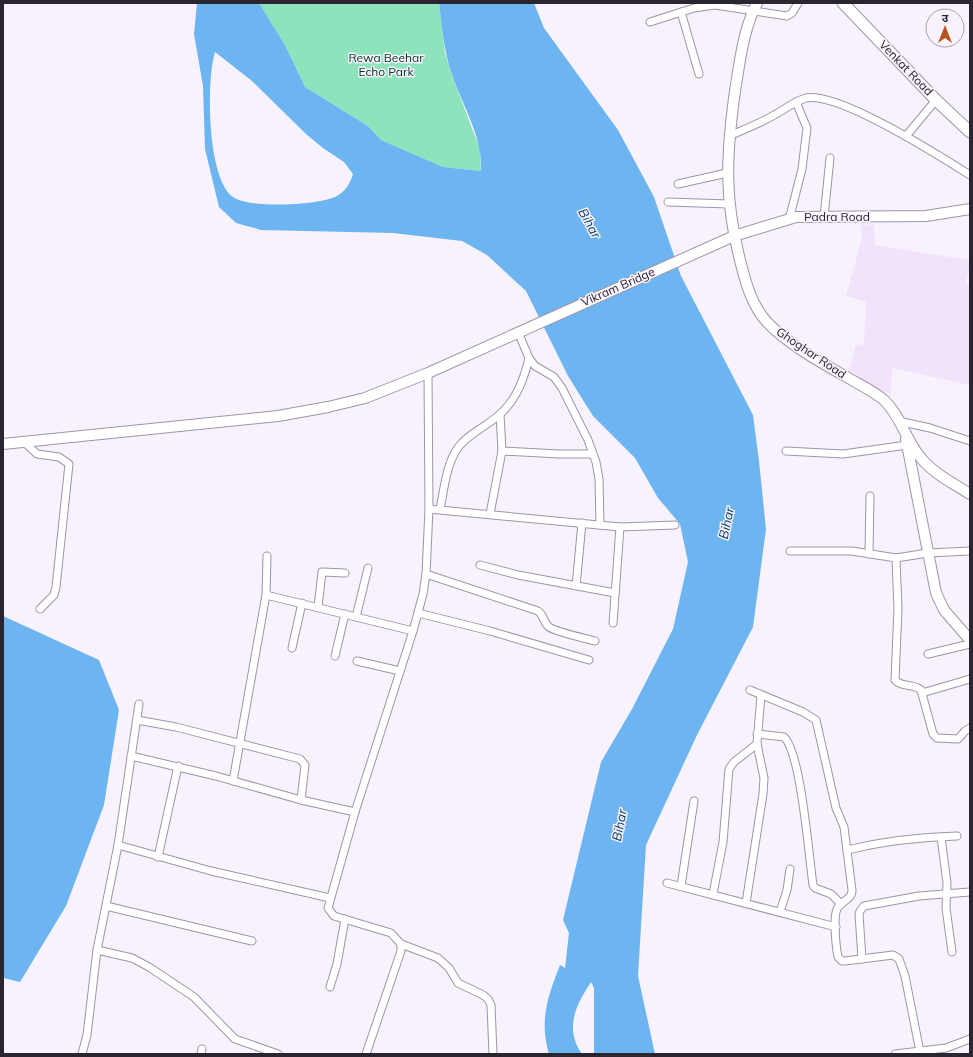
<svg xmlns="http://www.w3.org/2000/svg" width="973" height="1057" font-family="Mulish,'Noto Sans Devanagari',sans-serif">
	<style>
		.built { fill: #f2e3fd }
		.green { fill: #8ce3bc }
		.water { fill: #6cb5f0; fill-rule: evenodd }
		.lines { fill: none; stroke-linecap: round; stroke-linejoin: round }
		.street-casing { stroke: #a093aa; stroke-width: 9 }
		.secondary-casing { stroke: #a093aa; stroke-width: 12 }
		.primary-casing { stroke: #a093aa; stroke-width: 13 }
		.street { stroke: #fff; stroke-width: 7 }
		.secondary { stroke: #fff; stroke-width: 10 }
		.primary { stroke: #fff; stroke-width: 11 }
		.labels { text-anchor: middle; stroke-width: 3; stroke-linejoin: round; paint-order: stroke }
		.park-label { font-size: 12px; fill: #033222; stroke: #f8f2fd }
		.street-label { font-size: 12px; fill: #2a252e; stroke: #f8f2fd }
		.water-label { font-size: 13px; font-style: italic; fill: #033e64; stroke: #f8f2fd }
	</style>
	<rect width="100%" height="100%" fill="#f8f2fd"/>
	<!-- built -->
	<polygon class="built" points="861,224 874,225 875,245 970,260 970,270 965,283 970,285 970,385 892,368 891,395 848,374 856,344 864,345 866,302 846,296 862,238"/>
	<!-- green -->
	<polygon class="green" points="259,3 439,3 445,53 452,76 480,149 481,171 443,167 381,140 368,126 305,87 285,45"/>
	<!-- water -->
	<g class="water">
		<path d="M197 3H259L285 45 305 87 368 126 381 140 443 167 481 171C483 137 463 107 452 75 444 52 442 27 439 3H534L544 28 618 130 654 197 681 276 753 415 759 461 766 529 753 627 697 735 646 845 638 976 655 1054H594V988L591 982C576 1005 564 1028 582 1054H549C539 1020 548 996 560 965L565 968 569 933 563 920 601 762 632 709 673 629 688 562 680 524 658 498 635 458 593 416 568 376 526 291 487 255 462 241 393 233 261 230 236 223 219 207 205 149 203 86 194 34ZM215 52 252 81 306 134 323 148 344 162 353 174C350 184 345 192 335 197 317 205 250 209 233 197 207 179 206 80 215 52Z"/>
		<polygon points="3,616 99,660 119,710 104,805 66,906 20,982 3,978"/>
	</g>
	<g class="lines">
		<!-- street casing -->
		<g class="street-casing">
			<g id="street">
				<polyline points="681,12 699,74"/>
				<polyline points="650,22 694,8 715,5 787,16 792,13 798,3"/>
				<path d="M729 136C745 129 761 123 776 114 785 109 795 101 806 98 838 91 940 156 970 175"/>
				<polyline points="906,136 936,100"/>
				<polyline points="678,184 727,173"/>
				<polyline points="668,202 729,204"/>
				<polyline points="824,217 830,158"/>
				<polyline points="789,220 802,169 807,128 796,102"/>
				<polyline points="518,332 529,358 535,366 554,377 562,388 588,440 596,462 599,479 600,525"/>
				<polyline points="898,421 930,428 970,441"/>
				<polyline points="25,443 37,454 59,457 69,464 56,587 54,595 40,609"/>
				<polyline points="502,451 559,454 593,454"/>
				<polyline points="786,451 843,454 907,445"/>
				<polyline points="429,509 620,527 675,525"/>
				<path d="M440 509C444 490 446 466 457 449 465 437 478 431 490 422 513 407 523 384 529 358"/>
				<polyline points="490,514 502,451 500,414"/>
				<polyline points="790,551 852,551 896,558 928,553 970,551"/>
				<polyline points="869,554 870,496"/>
				<path d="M896 558 898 609 895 680C902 688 914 683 921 690L933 734 937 738 958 739 965 731 970 728"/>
				<polyline points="480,565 518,575 615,593"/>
				<path d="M426 574 538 611C544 615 543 622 549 627 556 632 584 638 595 641"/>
				<polyline points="576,586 582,523"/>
				<polyline points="266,595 413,631"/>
				<polyline points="318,607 322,572 345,573"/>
				<polyline points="418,613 490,631 589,660"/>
				<polyline points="356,617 368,568"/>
				<polyline points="613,623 620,527"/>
				<polyline points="292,648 302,603"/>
				<polyline points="928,654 970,644"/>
				<polyline points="335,656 345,614"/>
				<polyline points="357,661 400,671"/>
				<path d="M750 690 803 712 816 720 836 808 844 827 852 890C853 899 841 901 837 909 833 918 836 947 838 957L842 961H845L893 955 899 959 905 976 920 1052"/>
				<polyline points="922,693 970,679"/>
				<polyline points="137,720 176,727 300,759 305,765 301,800"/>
				<path d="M757 734 784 737C801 752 809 858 813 885L815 888 831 894 841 904"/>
				<polyline points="131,756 216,776 301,800 355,812"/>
				<polyline points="233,781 266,595 267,556"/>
				<polyline points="941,837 947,883 946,908 952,952"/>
				<polyline points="118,845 211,871 330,898"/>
				<path d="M847 850C884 841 919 837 957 836"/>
				<polyline points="158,857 178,766"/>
				<polyline points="667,883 836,927"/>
				<polyline points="681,886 694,801"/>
				<polyline points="713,894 723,842 729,769 734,762 757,744"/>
				<polyline points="746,903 763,794 764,778 757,744 761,695"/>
				<polyline points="106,906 252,941"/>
				<polyline points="780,912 787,890 790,869"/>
				<polyline points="401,944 438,958 449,968 458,983 483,995 488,999 491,1005 493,1054"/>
				<polyline points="97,950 132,958 149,967 194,997 235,1039 278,1054"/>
				<polyline points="862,959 859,914 860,911 864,906 919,896 970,892"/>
				<polyline points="330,987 337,964 345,919"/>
				<polyline points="82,1054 87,1035 97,950 118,845 139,704"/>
				<polyline points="201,1054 202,1049"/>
				<polyline points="366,1054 401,951 401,944 391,933 334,916 328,908 355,812 413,631 423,594 426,574 429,509 428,373"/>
				<polyline points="895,1054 946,1048 970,1039"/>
			</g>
		</g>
		<!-- secondary casing -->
		<g class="secondary-casing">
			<g id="secondary">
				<path d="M757 3C743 30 740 61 735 91 726 156 724 200 741 264 746 284 752 305 766 321 786 343 820 362 845 376 858 384 872 390 884 400 901 416 906 441 921 458 934 474 953 483 970 494"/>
				<polyline points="906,439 936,593 944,610 970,640"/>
				<polyline points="3,444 278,416 328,407 365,398 428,373 734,236 796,217 926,216 970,209"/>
			</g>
		</g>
		<!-- primary casing -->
		<g class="primary-casing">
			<polyline id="primary" points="843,3 936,100 970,132"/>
		</g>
		<!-- street -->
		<use href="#street" class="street"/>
		<!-- secondary -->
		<use href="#secondary" class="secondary"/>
		<!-- primary -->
		<use href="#primary" class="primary"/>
	</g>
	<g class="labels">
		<!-- park labels -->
		<g class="park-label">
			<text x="386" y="62">Rewa Beehar<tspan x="386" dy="14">Echo Park</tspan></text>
		</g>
		<!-- street labels -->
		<g class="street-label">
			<text transform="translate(906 68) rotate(46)" y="4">Venkat Road</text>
			<text x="837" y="221">Padra Road</text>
			<text transform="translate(618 287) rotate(-24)" y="4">Vikram Bridge</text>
			<text transform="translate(811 353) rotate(34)" y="4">Ghoghar Road</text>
		</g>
		<!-- water labels -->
		<g class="water-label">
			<text transform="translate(590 223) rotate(61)" y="5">Bihar</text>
			<text transform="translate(726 523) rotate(-78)" y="5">Bihar</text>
			<text transform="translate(619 825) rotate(-79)" y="5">Bihar</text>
		</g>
	</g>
	<!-- border -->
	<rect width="973" height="1057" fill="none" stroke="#2a252e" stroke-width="8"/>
	<!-- north arrow -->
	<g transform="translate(945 28)"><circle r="19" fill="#f8f2fd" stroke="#a6a0aa"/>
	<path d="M0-3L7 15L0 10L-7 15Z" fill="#b7531f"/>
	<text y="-6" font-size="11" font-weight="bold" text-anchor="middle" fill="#2a252e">उ</text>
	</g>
</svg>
